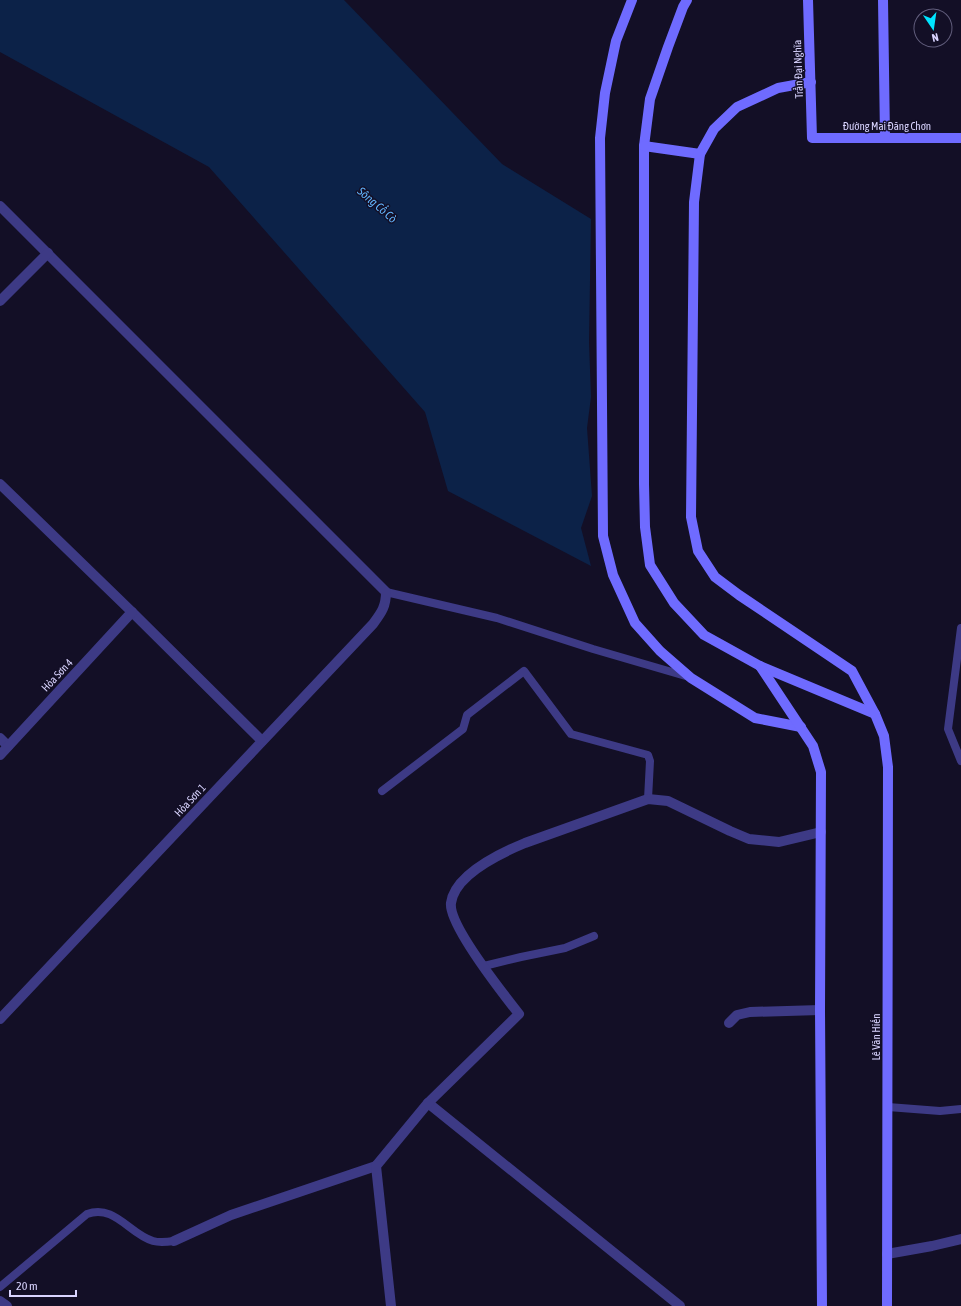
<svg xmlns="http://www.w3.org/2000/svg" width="961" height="1306" font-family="'Asap Condensed',sans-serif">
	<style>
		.water { fill: #0c2248 }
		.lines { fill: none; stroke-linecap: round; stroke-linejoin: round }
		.service { stroke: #3d3a85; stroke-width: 8 }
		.minor { stroke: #3d3a85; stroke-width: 10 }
		.tertiary { stroke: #3d3a85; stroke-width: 10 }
		.secondary { stroke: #6f6bff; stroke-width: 10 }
		.labels { text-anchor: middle; stroke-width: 3; stroke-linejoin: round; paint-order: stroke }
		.street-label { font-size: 11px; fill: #d9d4ff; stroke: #130f26 }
		.water-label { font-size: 12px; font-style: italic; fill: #62b6ff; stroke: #130f26 }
	</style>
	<rect width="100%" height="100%" fill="#130f26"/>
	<!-- water -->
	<polygon class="water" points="0,0 344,0 502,164 591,219 589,342 591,397 587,428 592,496 581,528 591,566 448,491 425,412 209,167 0,52"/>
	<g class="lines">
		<!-- service -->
		<g class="service">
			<polyline points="386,592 497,618 593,649 689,677"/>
			<polyline points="961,628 948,729 961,761"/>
			<polyline points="382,791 463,729 467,715 524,671 571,734 648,755 650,761 648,799"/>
			<polyline points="484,966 521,957 565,948 594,936"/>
			<polyline points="888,1107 940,1111 961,1109"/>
			<path d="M0 1287 87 1214C115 1204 129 1234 153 1241 160 1243 167 1242 174 1241"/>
		</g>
		<!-- minor -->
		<g class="minor">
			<path d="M0 206 386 592C386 607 381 613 373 624L0 1019"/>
			<polyline points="0,301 48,253"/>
			<polyline points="0,484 132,612 262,741"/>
			<polyline points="0,738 8,746"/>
			<polyline points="0,755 132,612"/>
			<polyline points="729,1023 737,1015 750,1012 820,1010"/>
			<polyline points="428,1103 680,1306"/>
			<polyline points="174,1241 231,1215 376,1166"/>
			<polyline points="887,1254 932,1246 961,1239"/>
			<path d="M391 1306 376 1166 428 1103 519 1014C504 995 448 924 451 903 455 874 501 853 525 843L648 799 668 801 730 831 749 839 779 842 821 832"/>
		</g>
		<!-- tertiary -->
		<polyline class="tertiary" points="0,1301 7,1306"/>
		<!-- secondary -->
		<g class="secondary">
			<polyline points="632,0 616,41 605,93 600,138 603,536 613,575 635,623 660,651 691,678 755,718 801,727"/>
			<polyline points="687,0 683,7 668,47 650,99 644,146 644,484 645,527 650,565 674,603 704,635 760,666 875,714"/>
			<polyline points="808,0 812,138 961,138"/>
			<polyline points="883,0 885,137"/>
			<polyline points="811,82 778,88 737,107 714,129 700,154 694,202 691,517 698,551 715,577 739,595 852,671 875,714 884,736 888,767 887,1306"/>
			<polyline points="644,146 700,154"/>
			<polyline points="760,666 813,746 821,772 820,1010 822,1306"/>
		</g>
	</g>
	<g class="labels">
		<!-- street labels -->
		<g class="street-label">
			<text transform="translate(798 69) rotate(-92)" y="4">Trần Đại Nghĩa</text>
			<text x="887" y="130">Đường Mai Đăng Chơn</text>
			<text transform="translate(57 675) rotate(-47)" y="4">Hỏa Sơn 4</text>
			<text transform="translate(190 800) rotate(-47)" y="4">Hỏa Sơn 1</text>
			<text transform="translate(876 1037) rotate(-90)" y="4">Lê Văn Hiến</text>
		</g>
		<!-- water labels -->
		<g class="water-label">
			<text transform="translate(377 205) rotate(41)" y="4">Sông Cổ Cò</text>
		</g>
	</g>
	<!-- north arrow -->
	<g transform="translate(933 28) rotate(167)"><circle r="19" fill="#130f26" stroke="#625e7d"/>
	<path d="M0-3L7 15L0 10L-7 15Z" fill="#00e5ff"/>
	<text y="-6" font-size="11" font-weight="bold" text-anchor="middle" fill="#d9d4ff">N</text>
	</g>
	<!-- scale -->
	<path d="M10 1290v6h66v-6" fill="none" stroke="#d9d4ff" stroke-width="2"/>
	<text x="16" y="1290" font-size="12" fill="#d9d4ff" stroke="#130f26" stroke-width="3" paint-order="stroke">20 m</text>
</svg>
